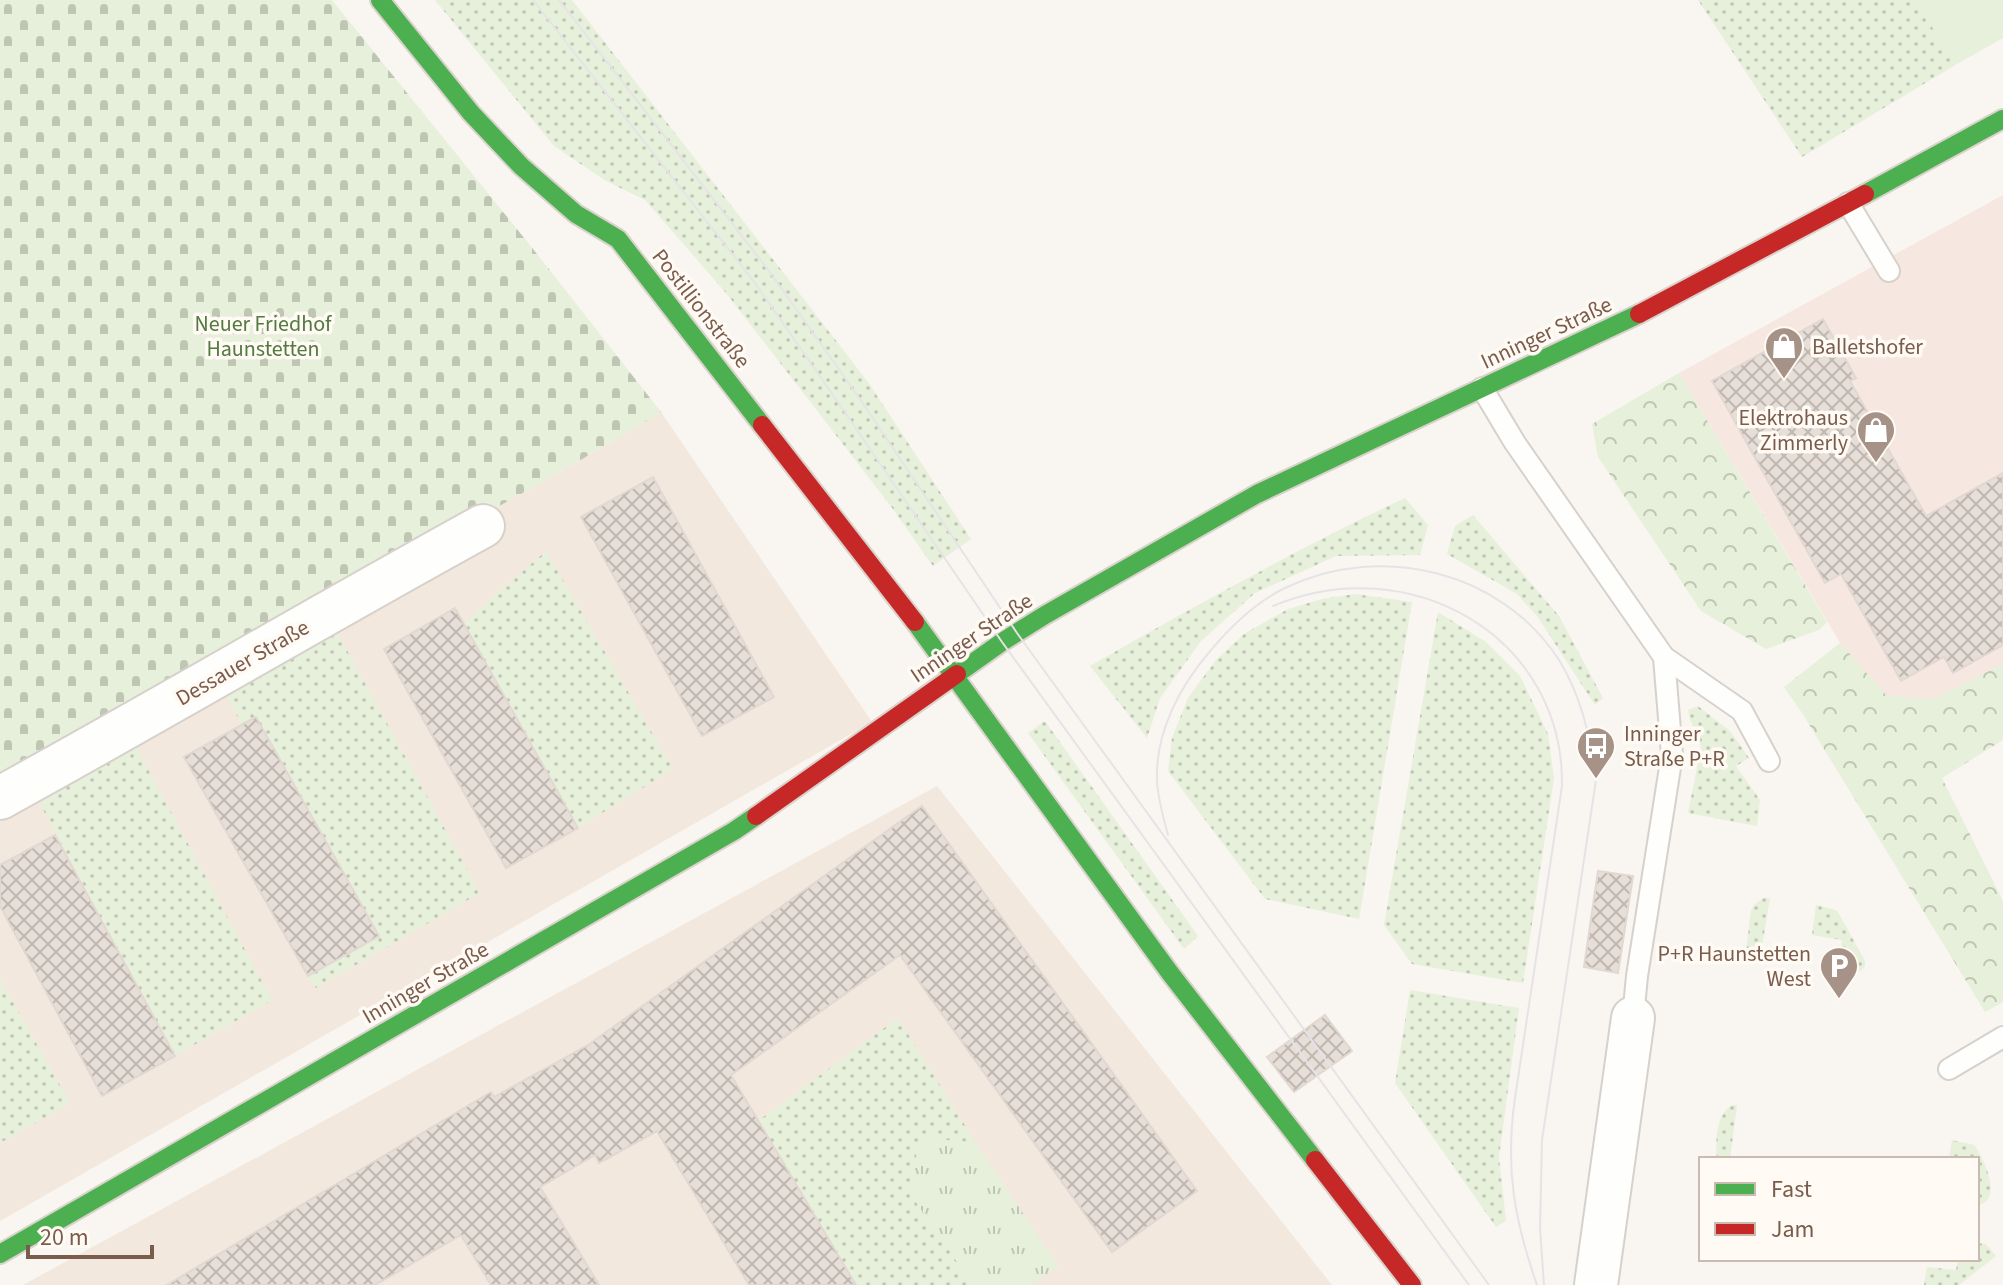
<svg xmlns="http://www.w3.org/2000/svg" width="2003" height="1285" font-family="'Source Sans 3',sans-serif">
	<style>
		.residential { fill: #f2e8de }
		.commercial { fill: #f6e8e1 }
		.grass { fill: url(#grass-dots) }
		.forest { fill: url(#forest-crowns) }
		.cemetery { fill: url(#cemetery-stones) }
		.park { fill: url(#park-tufts) }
		.garden { fill: #e7f0db }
		.building { fill: url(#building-cross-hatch); stroke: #e2d8d2; stroke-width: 2 }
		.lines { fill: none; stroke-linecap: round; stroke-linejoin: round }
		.lane-casing { stroke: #d7d1cb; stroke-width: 24 }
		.street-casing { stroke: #d7d1cb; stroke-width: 46 }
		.fast-casing { stroke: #d9d2cb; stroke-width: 22 }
		.jam-casing { stroke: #d9d2cb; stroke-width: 22 }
		.lane { stroke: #fefefd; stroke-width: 20 }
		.street { stroke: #fefefd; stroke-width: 42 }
		.fast { stroke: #4caf50; stroke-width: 18 }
		.jam { stroke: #c62828; stroke-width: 18 }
		.tram { stroke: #e6e3e7; stroke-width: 2 }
		.labels { text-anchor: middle; stroke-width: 7; stroke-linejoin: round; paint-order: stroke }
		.street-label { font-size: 22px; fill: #7a5c4d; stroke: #fffaf3 }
		.park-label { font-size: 22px; fill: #537a41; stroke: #fffaf3 }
		.poi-label { font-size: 22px; fill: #7a5c4d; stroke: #fffaf3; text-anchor: start }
	</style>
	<defs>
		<pattern id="grass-dots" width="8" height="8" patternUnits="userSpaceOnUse" patternTransform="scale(2)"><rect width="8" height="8" fill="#e7f0db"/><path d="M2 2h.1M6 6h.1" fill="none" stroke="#c0c6b4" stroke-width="1.8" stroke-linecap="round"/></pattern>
		<pattern id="forest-crowns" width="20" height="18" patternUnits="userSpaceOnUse" patternTransform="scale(2)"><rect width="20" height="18" fill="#e7f0db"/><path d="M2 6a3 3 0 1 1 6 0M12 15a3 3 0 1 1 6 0" fill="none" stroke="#c0c6b4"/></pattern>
		<pattern id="cemetery-stones" width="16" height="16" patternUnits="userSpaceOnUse" patternTransform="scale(2)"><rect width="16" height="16" fill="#e7f0db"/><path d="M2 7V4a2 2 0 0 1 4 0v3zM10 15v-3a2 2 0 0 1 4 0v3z" fill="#c0c6b4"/></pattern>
		<pattern id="park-tufts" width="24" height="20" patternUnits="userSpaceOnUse" patternTransform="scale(2)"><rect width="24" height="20" fill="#e7f0db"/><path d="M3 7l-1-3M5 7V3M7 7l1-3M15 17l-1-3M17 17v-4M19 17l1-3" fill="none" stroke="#c0c6b4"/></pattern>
		<pattern id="building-cross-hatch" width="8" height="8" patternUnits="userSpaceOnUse" patternTransform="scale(2)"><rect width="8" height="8" fill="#e6ded7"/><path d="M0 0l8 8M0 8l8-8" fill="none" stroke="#bfb7b1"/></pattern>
	</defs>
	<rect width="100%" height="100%" fill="#f9f5f0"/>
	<!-- residential -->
	<g class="residential">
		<polygon points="661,412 872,722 0,1221 0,789 579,461"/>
		<polygon points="937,786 1332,1285 23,1285"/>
	</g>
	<!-- commercial -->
	<polygon class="commercial" points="2003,195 2003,699 1907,755 1679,373"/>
	<!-- grass -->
	<g class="grass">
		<polygon points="435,0 572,0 868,382 971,539 933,566 890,505 726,293 645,200 606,181 554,146"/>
		<polygon points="1698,0 1914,0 1957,64 1802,157"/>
		<path d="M1405 498 1428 525 1420 555 1336 556 1255 593 1201 641 1160 698 1147 738 1090 666C1193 607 1297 549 1405 498Z"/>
		<polygon points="1473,515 1559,616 1603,698 1595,705 1537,616 1517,594 1447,554 1455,526"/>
		<polygon points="546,551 673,769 578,828 464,623"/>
		<polygon points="1355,594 1412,602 1359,919 1265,899 1168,771 1172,738 1188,698 1216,660 1244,634 1288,609 1322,599"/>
		<polygon points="1438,612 1486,642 1520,676 1548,734 1554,778 1523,983 1412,964 1384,925"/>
		<polygon points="337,632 480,893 316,988 308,976 379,935 256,717 242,725 227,697"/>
		<polygon points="1698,706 1730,731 1749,758 1736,766 1760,800 1757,826 1688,813 1701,747 1690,719 1688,710"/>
		<polygon points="1045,721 1198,936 1184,949 1028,733"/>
		<polygon points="136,747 272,1000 175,1056 39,802"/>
		<path d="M1764 898H1770L1760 958C1753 958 1749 957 1746 952L1751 910 1755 904Z"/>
		<path d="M1816 905 1833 909 1838 912 1865 961V966C1858 977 1848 972 1837 970L1842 940 1812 935Z"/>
		<polygon points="0,979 70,1103 0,1143"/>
		<polygon points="1410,990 1519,1008 1499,1157 1506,1221 1496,1227 1395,1083"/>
		<polygon points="898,1018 976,1143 919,1137 911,1195 973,1285 856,1285 758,1121"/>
		<path d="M1732 1105H1737L1730 1159H1717C1715 1142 1716 1114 1732 1105Z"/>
		<path d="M1952 1140 1974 1145C1986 1161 2003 1202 1977 1205V1159H1949Z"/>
		<polygon points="1977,1243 1986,1244 1996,1256 1959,1285 1924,1285 1927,1267 1956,1270 1958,1259 1977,1259"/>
	</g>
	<!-- forest -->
	<g class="forest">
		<polygon points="1679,373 1827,622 1819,630 1766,649 1701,611 1598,457 1592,424"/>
		<polygon points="1840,643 1887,696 1933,699 2003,664 2003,740 1942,778 2003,901 2003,1002 1985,1012 1802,713 1784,687"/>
	</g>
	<!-- cemetery -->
	<polygon class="cemetery" points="0,0 332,0 541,259 661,412 579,461 0,789"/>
	<!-- park -->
	<polygon class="park" points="919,1137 976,1143 1059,1267 1031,1285 973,1285 911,1195"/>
	<!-- garden -->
	<polygon class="garden" points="1914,0 2003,0 2003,38 1957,64"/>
	<!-- building -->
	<g class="building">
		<polygon points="1823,319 1856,378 1850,381 1926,516 2003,473 2003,645 1953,673 1944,657 1901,681 1841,574 1825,583 1712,381"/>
		<polygon points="653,477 774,697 702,736 581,517"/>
		<polygon points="455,608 578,828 506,868 384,649"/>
		<polygon points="256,717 379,936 308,976 184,757"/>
		<polygon points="922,806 1197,1191 1112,1252 900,955 731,1075 856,1285 749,1285 657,1131 599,1163 595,1155 540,1187 599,1285 491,1285 461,1235 375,1285 167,1285 491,1092 494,1097 588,1045"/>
		<polygon points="55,835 175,1056 102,1096 0,906 0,865"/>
		<polygon points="1598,871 1633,876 1618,973 1584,967"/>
		<polygon points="1325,1015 1352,1051 1294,1092 1267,1057"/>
	</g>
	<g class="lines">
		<!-- lane casing -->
		<g class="lane-casing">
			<g id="lane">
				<polyline points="1848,203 1889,271"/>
				<polyline points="1482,388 1515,443 1664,657 1742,711 1769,761"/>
				<polyline points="1633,1018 1637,976 1672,755 1664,657"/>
				<polyline points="1949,1069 2003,1037"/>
			</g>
		</g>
		<!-- street casing -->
		<g class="street-casing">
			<g id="street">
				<path d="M0 798C162 709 321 615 483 526"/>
				<polyline points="1596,1285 1633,1018"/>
			</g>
		</g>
		<!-- fast casing -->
		<g class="fast-casing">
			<g id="fast">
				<polyline points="380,0 471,113 521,166 576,214 618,239 762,425"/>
				<polyline points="1865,194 2003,119"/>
				<polyline points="915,622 1170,973 1315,1160"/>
				<polyline points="957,674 1002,642 1045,615 1257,494 1639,314"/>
				<polyline points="0,1254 734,831 756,816"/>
			</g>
		</g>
		<!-- jam casing -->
		<g class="jam-casing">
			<g id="jam">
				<polyline points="1639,314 1865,194"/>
				<polyline points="762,425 915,622"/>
				<polyline points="756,816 957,674"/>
				<polyline points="1315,1160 1412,1285"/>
			</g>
		</g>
		<!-- lane -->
		<use href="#lane" class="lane"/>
		<!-- street -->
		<use href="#street" class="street"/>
		<!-- fast -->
		<use href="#fast" class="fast"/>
		<!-- jam -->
		<use href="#jam" class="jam"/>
		<!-- tram -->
		<g class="tram">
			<polyline points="533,0 755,283 844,411 1002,642 1469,1285"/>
			<polyline points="559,0 769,271 860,399 1017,633 1489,1285"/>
			<path d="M1273 606C1407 549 1564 634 1562 786L1515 1098C1505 1168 1514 1219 1537 1285"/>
			<path d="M1168 835C1163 817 1158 799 1157 781 1155 732 1180 686 1211 650 1232 625 1256 602 1285 588 1379 542 1501 570 1559 660 1582 697 1590 737 1596 780L1542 1140 1540 1228 1544 1285"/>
		</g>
	</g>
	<!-- icons -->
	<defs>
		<g id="shop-pin" transform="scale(2)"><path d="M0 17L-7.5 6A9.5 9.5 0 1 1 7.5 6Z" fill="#a69286" stroke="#fffaf3"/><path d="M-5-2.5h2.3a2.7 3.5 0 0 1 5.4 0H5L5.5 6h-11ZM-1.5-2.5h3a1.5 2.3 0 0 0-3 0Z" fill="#fff"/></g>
		<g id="bus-pin" transform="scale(2)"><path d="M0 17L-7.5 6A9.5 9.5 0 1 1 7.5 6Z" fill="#a69286" stroke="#fffaf3"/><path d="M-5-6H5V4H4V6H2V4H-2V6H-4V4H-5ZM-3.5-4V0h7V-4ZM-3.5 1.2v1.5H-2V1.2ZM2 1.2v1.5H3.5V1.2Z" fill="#fff"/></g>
		<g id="parking-pin" transform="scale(2)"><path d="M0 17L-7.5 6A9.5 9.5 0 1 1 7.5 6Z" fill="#a69286" stroke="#fffaf3"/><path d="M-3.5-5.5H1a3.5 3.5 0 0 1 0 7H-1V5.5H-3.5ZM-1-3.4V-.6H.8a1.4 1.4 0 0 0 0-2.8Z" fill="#fff"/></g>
	</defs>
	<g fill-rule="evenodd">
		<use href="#shop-pin" x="1784" y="346"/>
		<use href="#shop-pin" x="1876" y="430"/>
		<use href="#bus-pin" x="1596" y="746"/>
		<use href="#parking-pin" x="1839" y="966"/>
	</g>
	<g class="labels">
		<!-- street labels -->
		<g class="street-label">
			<text transform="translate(702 308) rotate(52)" y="8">Postillionstraße</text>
			<text transform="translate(1546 332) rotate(-25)" y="8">Inninger Straße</text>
			<text transform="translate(971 637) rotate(-34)" y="8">Inninger Straße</text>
			<text transform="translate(242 662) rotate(-30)" y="8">Dessauer Straße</text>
			<text transform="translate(425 982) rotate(-30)" y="8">Inninger Straße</text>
		</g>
		<!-- park labels -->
		<g class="park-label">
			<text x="263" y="331">Neuer Friedhof<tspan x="263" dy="25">Haunstetten</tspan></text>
		</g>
		<!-- poi labels -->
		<g class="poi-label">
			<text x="1812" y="354">Balletshofer</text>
			<text x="1848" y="425" text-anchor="end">Elektrohaus<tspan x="1848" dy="25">Zimmerly</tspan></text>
			<text x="1624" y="741">Inninger<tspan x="1624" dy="25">Straße P+R</tspan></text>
			<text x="1811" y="961" text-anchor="end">P+R Haunstetten<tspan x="1811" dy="25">West</tspan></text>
		</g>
	</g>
	<!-- legend -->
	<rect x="1699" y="1157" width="280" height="104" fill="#fffaf3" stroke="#cabbb1" stroke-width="2"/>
	<rect x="1715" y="1183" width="40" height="12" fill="#4caf50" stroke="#cabbb1" stroke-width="2"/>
	<text x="1771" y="1197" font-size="24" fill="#7a5c4d">Fast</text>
	<rect x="1715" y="1223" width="40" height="12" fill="#c62828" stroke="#cabbb1" stroke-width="2"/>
	<text x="1771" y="1237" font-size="24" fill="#7a5c4d">Jam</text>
	<!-- scale -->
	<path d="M28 1245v12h124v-12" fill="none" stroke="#7a5c4d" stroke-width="4"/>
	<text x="40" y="1245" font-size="24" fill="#7a5c4d" stroke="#fffaf3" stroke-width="6" paint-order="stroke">20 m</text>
</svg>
